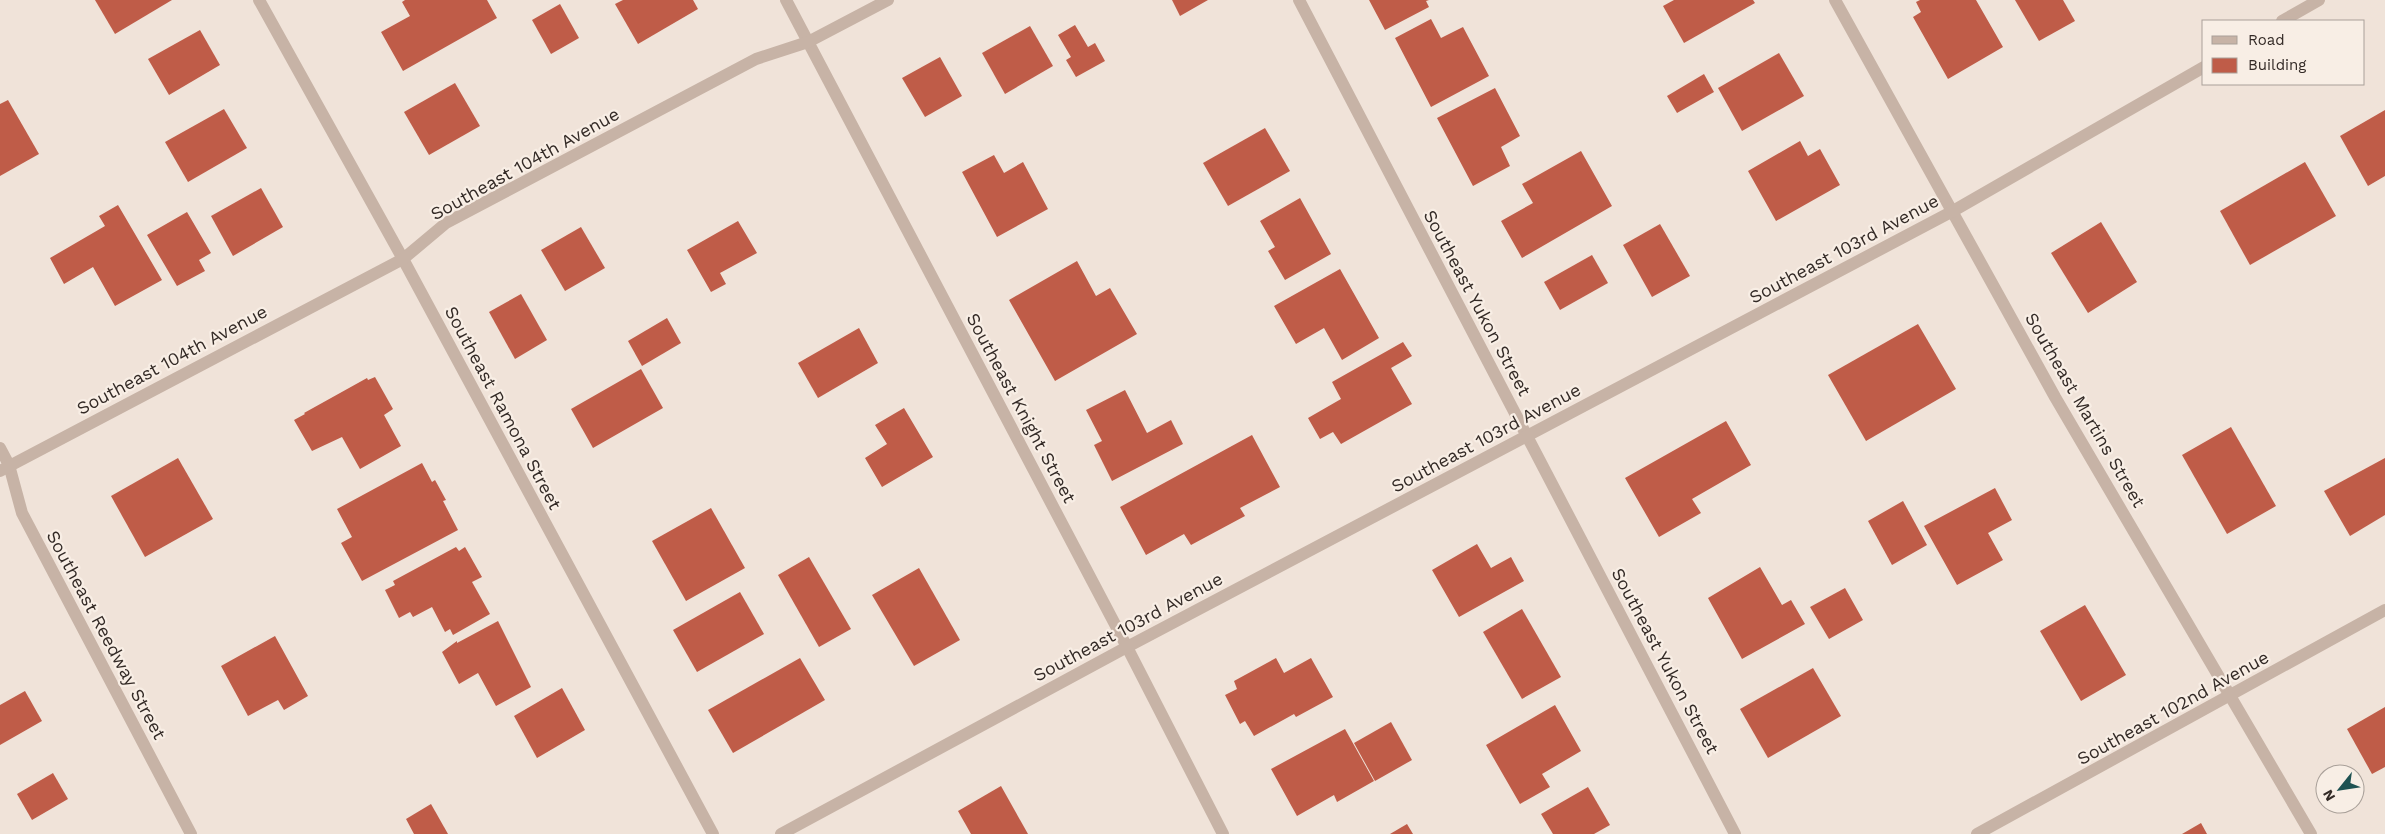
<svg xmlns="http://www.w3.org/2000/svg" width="2385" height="834" font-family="'Work Sans',sans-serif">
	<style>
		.building { fill: #bf5c48 }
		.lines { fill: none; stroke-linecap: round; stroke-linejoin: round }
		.street { stroke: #c7b3a6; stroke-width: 12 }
		.labels { text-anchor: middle; stroke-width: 4.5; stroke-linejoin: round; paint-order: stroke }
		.street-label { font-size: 18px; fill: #332a26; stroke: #f8eee5 }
	</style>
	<rect width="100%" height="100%" fill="#f0e3d9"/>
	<!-- building -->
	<g class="building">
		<polygon points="95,0 172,0 115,34"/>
		<polygon points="405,0 487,0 497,18 403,71 381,32 410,16 402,2"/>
		<polygon points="623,0 693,0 698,9 638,44 615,4"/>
		<polygon points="1172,0 1208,0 1180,16"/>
		<polygon points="1369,0 1429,0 1426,1 1429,7 1385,30"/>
		<polygon points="1674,0 1753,0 1755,3 1684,43 1663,6"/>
		<polygon points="1920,0 1976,0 2003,47 1948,79 1913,17 1921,12 1916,2"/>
		<polygon points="2015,0 2063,0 2075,21 2039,41"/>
		<polygon points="560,4 579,38 551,54 532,20"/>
		<polygon points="1431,19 1441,38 1463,27 1489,76 1431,107 1395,38"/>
		<polygon points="1075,25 1088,47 1095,43 1105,61 1076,77 1066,60 1071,57 1058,35"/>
		<polygon points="1030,26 1053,66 1005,94 982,53"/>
		<polygon points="200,30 220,65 169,95 148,59"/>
		<polygon points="1779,53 1804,96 1742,131 1718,88"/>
		<polygon points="940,57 962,96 925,117 902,78"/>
		<polygon points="1704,74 1714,92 1677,113 1667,96"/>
		<polygon points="455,83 480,126 429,155 404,112"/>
		<polygon points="1495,88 1520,136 1501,147 1510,166 1473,186 1437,118"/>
		<polygon points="8,100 39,154 0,176 0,104"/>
		<polygon points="224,109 247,148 188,182 165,142"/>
		<polygon points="2385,110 2385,176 2368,186 2340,136"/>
		<polygon points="1265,128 1290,171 1228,206 1203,163"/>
		<polygon points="1800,141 1808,156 1820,149 1840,185 1776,221 1748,171"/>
		<polygon points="1581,151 1612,206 1522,258 1501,221 1533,203 1522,184"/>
		<polygon points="994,155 1004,173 1023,162 1048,209 997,237 962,172"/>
		<polygon points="2305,162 2336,216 2250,265 2220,211"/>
		<polygon points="261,188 283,227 233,256 211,216"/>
		<polygon points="1300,198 1331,254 1285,280 1268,251 1275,247 1260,221"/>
		<polygon points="118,205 162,280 115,306 93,267 64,284 50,258 105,226 99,216"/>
		<polygon points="187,212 211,253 199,260 205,271 177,286 147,235"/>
		<polygon points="738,221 757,253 720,273 726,284 711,292 687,250"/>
		<polygon points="2101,222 2137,282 2088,313 2051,253"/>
		<polygon points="1660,224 1690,276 1652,297 1623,245"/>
		<polygon points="581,227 605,268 565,291 541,250"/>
		<polygon points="1592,255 1608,283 1560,310 1544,282"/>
		<polygon points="1077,261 1096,296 1110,288 1137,334 1055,381 1009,300"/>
		<polygon points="1340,269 1379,338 1342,360 1324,328 1296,344 1274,306"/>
		<polygon points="521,294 547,340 515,359 489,312"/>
		<polygon points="667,318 681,343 642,366 628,341"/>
		<polygon points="1918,324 1956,389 1866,441 1828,375"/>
		<polygon points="859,328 878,363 818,398 798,363"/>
		<polygon points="1403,342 1412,356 1391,368 1412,404 1341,444 1333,432 1320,439 1308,418 1341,399 1332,382"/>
		<polygon points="641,369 663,408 593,448 571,409"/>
		<polygon points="375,377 393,409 384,415 401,446 360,469 342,437 312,451 294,420 305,414 304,413 367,378 368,380"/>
		<polygon points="1125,390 1147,433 1171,420 1183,444 1112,481 1094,445 1102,441 1086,410"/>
		<polygon points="904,408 933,457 882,487 865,458 887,444 875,425"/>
		<polygon points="1726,421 1751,465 1692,499 1701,513 1659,537 1625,478"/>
		<polygon points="2231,427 2276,506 2227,534 2182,455"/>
		<polygon points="1252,435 1280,487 1240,508 1245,516 1191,545 1184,534 1146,555 1120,507"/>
		<polygon points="178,458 213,519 145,557 111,496"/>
		<polygon points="2385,458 2385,515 2350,536 2324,491"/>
		<polygon points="422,463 432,482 435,480 446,500 443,501 458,530 362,581 341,543 352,537 337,509"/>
		<polygon points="1995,488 2012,520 1988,533 2003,560 1957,585 1924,526"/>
		<polygon points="1903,501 1927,545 1892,565 1868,521"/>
		<polygon points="711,508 745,568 686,601 652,541"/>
		<polygon points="1477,544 1491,568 1511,557 1524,581 1459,617 1432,570"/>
		<polygon points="456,547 459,551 465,547 482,577 472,582 490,614 453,635 450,629 445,632 432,607 413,617 410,612 399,618 385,590 395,585 393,581"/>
		<polygon points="809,557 851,629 819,647 778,575"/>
		<polygon points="1760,567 1782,605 1791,600 1805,624 1742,659 1708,598"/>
		<polygon points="919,568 960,640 914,666 872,595"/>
		<polygon points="1845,588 1863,620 1829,639 1810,607"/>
		<polygon points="740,592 764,634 697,672 673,630"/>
		<polygon points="2085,605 2126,675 2081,701 2040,631"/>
		<polygon points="1522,609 1561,677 1522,699 1483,632"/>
		<polygon points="498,621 531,687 496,706 478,673 459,684 442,652 457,641 457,643"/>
		<polygon points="275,636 308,696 284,710 278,700 248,716 221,666"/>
		<polygon points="800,658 825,700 733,753 708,710"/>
		<polygon points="1276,658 1284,673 1311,658 1333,697 1296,717 1294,714 1254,736 1245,721 1240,724 1225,695 1237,689 1234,681"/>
		<polygon points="1813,668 1841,716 1768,758 1740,709"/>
		<polygon points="562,688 585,730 537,758 514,716"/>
		<polygon points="25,691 42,721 0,745 0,705"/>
		<polygon points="1555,705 1581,751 1542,774 1550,787 1520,804 1486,745"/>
		<polygon points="2385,707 2385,767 2372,774 2347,729"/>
		<polygon points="1391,722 1412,760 1375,781 1354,743"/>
		<polygon points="1345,729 1374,781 1337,802 1334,795 1297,816 1271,769"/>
		<polygon points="53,773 68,799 32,820 17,794"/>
		<polygon points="1001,786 1028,834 971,834 958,811"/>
		<polygon points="1588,787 1610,825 1594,834 1553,834 1541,814"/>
		<polygon points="431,804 448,834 414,834 406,819"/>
		<polygon points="2201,823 2207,834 2182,834"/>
		<polygon points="1407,824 1413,834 1390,834"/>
	</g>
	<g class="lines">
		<!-- street -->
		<g class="street">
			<polyline points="259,0 403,259 713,834"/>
			<polyline points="786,0 1127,647 1223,834"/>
			<polyline points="1299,0 1735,834"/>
			<polyline points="1835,0 2055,397 2311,834"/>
			<polyline points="2282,21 2319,0"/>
			<polyline points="0,448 9,465 22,513 191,834"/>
			<polyline points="0,471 403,259 446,223 756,59 808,42 888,0"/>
			<polyline points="781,834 1127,647 1953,211 2204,67"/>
			<polyline points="1977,834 2385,610"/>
		</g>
	</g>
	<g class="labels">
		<!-- street labels -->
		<g class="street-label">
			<text transform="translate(525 164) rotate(-29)" y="6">Southeast 104th Avenue</text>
			<text transform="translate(1844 249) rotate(-28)" y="6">Southeast 103rd Avenue</text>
			<text transform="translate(1477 303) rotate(62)" y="6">Southeast Yukon Street</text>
			<text transform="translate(172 360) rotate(-28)" y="6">Southeast 104th Avenue</text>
			<text transform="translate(503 408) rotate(62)" y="6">Southeast Ramona Street</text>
			<text transform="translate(1021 408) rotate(62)" y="6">Southeast Knight Street</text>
			<text transform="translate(2085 410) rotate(60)" y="6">Southeast Martins Street</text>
			<text transform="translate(1486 438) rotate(-28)" y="6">Southeast 103rd Avenue</text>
			<text transform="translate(1128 627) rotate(-28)" y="6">Southeast 103rd Avenue</text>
			<text transform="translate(106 635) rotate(62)" y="6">Southeast Reedway Street</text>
			<text transform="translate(1665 661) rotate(62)" y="6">Southeast Yukon Street</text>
			<text transform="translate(2173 708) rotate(-29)" y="6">Southeast 102nd Avenue</text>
		</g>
	</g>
	<!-- legend -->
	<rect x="2202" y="20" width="162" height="65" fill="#f8eee5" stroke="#a9a099"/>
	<rect x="2212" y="36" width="25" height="8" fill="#c7b3a6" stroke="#a9a099"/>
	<text x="2248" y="45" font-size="15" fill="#332a26">Road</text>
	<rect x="2212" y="58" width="25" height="15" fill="#bf5c48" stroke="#a9a099"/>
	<text x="2248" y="70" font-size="15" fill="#332a26">Building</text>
	<!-- north arrow -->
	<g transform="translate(2340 789) rotate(240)"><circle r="24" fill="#f8eee5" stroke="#a9a099"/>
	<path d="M0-4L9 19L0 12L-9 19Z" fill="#1f5252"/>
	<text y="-8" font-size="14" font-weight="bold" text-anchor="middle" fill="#332a26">N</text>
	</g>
</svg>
